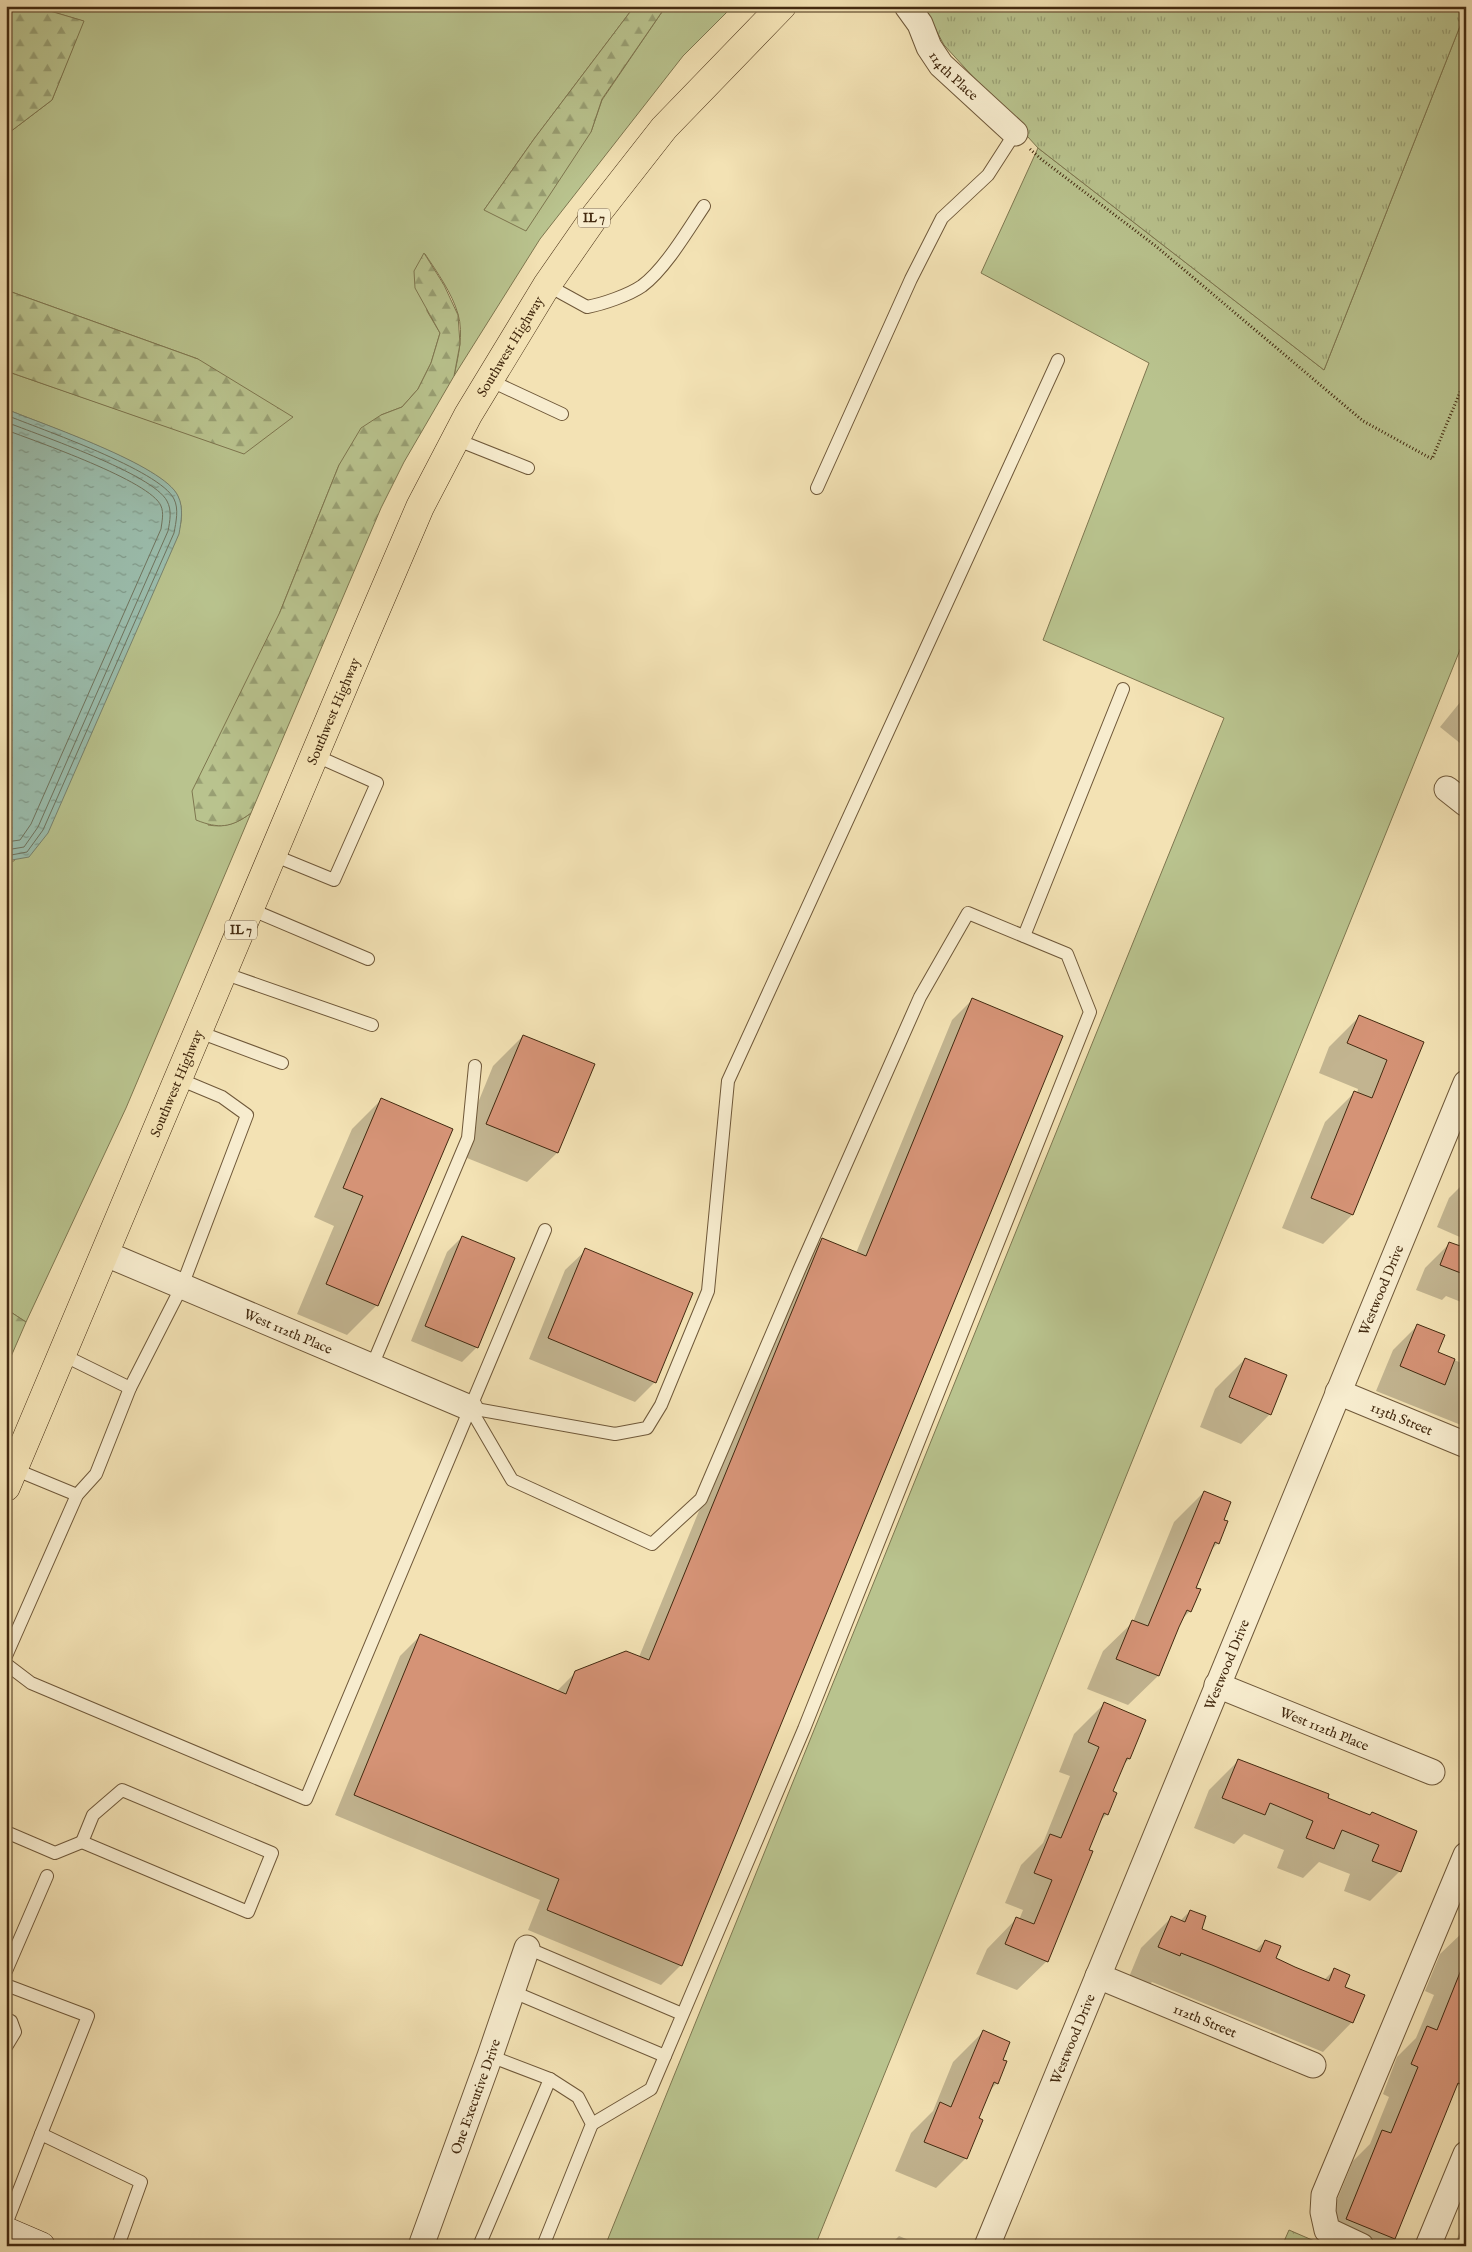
<svg xmlns="http://www.w3.org/2000/svg" width="1472" height="2252" font-family="'IM FELL English',serif">
	<style>
		.grass { fill: #b9c38e; stroke: #7e764f }
		.forest { fill: url(#forest-firs); stroke: #7e764f }
		.park { fill: url(#park-tufts); stroke: #7e764f }
		.water { fill: url(#water-ripples); stroke: #78836f }
		.shadow { fill: #0003 }
		.lines { fill: none; stroke-linecap: round; stroke-linejoin: round }
		.shore { stroke: #6f745f; stroke-width: 1 }
		.building { fill: #d59376; stroke: #432a10 }
		.lane-casing { stroke: #6f5839; stroke-width: 14 }
		.street-casing { stroke: #6f5839; stroke-width: 27 }
		.secondary-casing { stroke: #432a10; stroke-width: 29 }
		.primary-casing { stroke: #432a10; stroke-width: 29 }
		.path { stroke: #432a10; stroke-width: 3; stroke-dasharray: 1 2.5; stroke-linecap: butt }
		.lane { stroke: #f7ecce; stroke-width: 12 }
		.street { stroke: #f7ecce; stroke-width: 25 }
		.secondary { stroke: #f7ecce; stroke-width: 28 }
		.primary { stroke: #f3e2b4; stroke-width: 28 }
		.labels { text-anchor: middle; stroke-width: 4.5; stroke-linejoin: round; paint-order: stroke }
		.shield { fill: #f7ecce; stroke: #796449; stroke-width: 1 }
		.shield-label { font-size: 12px; font-weight: bold; fill: #432a10 }
		.street-label { font-size: 14px; fill: #432a10; stroke: #f7ecce }
	</style>
	<defs>
		<pattern id="forest-firs" width="22" height="20" patternUnits="userSpaceOnUse" patternTransform="scale(1.25)"><rect width="22" height="20" fill="#b9c38e"/><path d="M5 1l3.5 6h-7zM16 11l3.5 6h-7z" fill="#989f73"/></pattern>
		<pattern id="park-tufts" width="24" height="20" patternUnits="userSpaceOnUse" patternTransform="scale(1.25)"><rect width="24" height="20" fill="#b9c38e"/><path d="M3 7l-1-3M5 7V3M7 7l1-3M15 17l-1-3M17 17v-4M19 17l1-3" fill="none" stroke="#989f73"/></pattern>
		<pattern id="water-ripples" width="26" height="14" patternUnits="userSpaceOnUse" patternTransform="scale(1.25)"><rect width="26" height="14" fill="#9bbeae"/><path d="M2 4q2-2 4 0t4 0M15 11q2-2 4 0t4 0" fill="none" stroke="#809b8c"/></pattern>
	</defs>
	<rect width="100%" height="100%" fill="#f3e2b4"/>
	<filter id="stains"><feTurbulence type="fractalNoise" baseFrequency=".004" numOctaves="4"/><feColorMatrix values="0 0 0 0 .2 0 0 0 0 .09 0 0 0 0 .02 0 0 0 .5 -.17"/></filter>
	<radialGradient id="worn" r=".72"><stop offset=".6" stop-color="#630" stop-opacity="0"/><stop offset="1" stop-color="#630" stop-opacity=".3"/></radialGradient>
	<!-- grass -->
	<g class="grass">
		<path d="M33 6H619L630 12 534 139 484 210 591 132 602 100 666 6H733L683 56 540 239 454 376C458 357 464 334 458 314 452 293 437 272 425 254L427 311 440 333 431 363 418 389 402 407 381 415 339 465 280 612 208 825C225 828 238 823 251 813L126 1108 26 1322 6 1309V861H14L162 569C172 547 189 521 178 497 165 466 41 424 6 409V371L244 453 198 359 6 290V135L52 100 83 21Z"/>
		<polygon points="1466,11 1466,635 815,2246 605,2246 1224,718 1043,640 1149,363 981,273 1038,148 1324,370"/>
	</g>
	<!-- forest -->
	<g class="forest">
		<polygon points="6,6 33,6 84,21 52,100 6,135"/>
		<polygon points="619,6 666,6 602,99 591,132 526,231 484,210 534,139 630,12"/>
		<path d="M424 253 444 285 458 315 460 344 454 376 404 462 381 508 251 813C231 828 219 829 196 820L192 791 280 612 339 465 361 428 381 415 402 407 418 389 431 363 440 333 415 288 414 271Z"/>
		<polygon points="6,290 198,359 293,417 244,454 6,371"/>
		<polygon points="6,1309 26,1322 6,1368"/>
	</g>
	<!-- park -->
	<g class="park">
		<polygon points="923,6 1466,6 1466,11 1324,370 1038,148 944,45"/>
		<polygon points="1289,2230 1326,2246 1282,2246"/>
	</g>
	<!-- water -->
	<path class="water" d="M6 409C42 424 164 465 178 496 184 508 181 522 179 534L48 833 29 857 6 861Z"/>
	<!-- shadow -->
	<g class="shadow">
		<polygon points="1466,695 1466,748 1440,727"/>
		<polygon points="972,1000 681,1965 661,1985 528,1930 540,1900 335,1815 400,1656 420,1636 557,1691 575,1673 639,1657 802,1260 822,1240 856,1253 952,1020"/>
		<polygon points="1359,1017 1422,1043 1352,1215 1323,1244 1282,1228 1325,1122 1355,1092 1357,1093 1358,1089 1319,1073 1329,1047"/>
		<polygon points="523,1036 593,1065 557,1153 527,1182 457,1154 493,1066"/>
		<polygon points="381,1100 377,1305 347,1335 297,1314 334,1226 314,1217 352,1129"/>
		<polygon points="1466,1181 1466,1304 1446,1296 1442,1300 1416,1290 1425,1268 1450,1243 1458,1247 1462,1238 1437,1227 1449,1198"/>
		<polygon points="462,1237 477,1347 462,1362 411,1341 447,1252"/>
		<polygon points="586,1250 655,1382 635,1402 529,1359 565,1270"/>
		<polygon points="1417,1326 1436,1352 1466,1365 1466,1427 1376,1391 1393,1350"/>
		<polygon points="1245,1359 1270,1414 1241,1444 1200,1427 1215,1389"/>
		<polygon points="1204,1492 1222,1520 1218,1543 1211,1550 1195,1588 1190,1611 1182,1619 1158,1676 1128,1705 1087,1689 1103,1651 1133,1622 1174,1522"/>
		<polygon points="1104,1704 1129,1759 1123,1765 1111,1792 1107,1814 1099,1822 1047,1961 1017,1990 976,1974 987,1949 1016,1919 1019,1920 1023,1910 1005,1903 1021,1865 1043,1843 1070,1776 1059,1772 1074,1734"/>
		<polygon points="1239,1760 1369,1816 1416,1832 1399,1872 1370,1901 1344,1891 1350,1874 1319,1862 1303,1878 1277,1868 1284,1850 1244,1834 1234,1844 1194,1828 1209,1790"/>
		<polygon points="1190,1911 1200,1929 1255,1951 1265,1941 1274,1959 1324,1980 1334,1970 1343,1988 1352,2022 1323,2052 1152,1982 1149,1985 1129,1977 1141,1948 1171,1918 1180,1921"/>
		<polygon points="1466,1922 1466,2067 1459,2084 1454,2089 1394,2239 1386,2246 1318,2246 1353,2161 1370,2144 1389,2097 1383,2094 1397,2057 1416,2038 1434,1995 1425,1991 1440,1954 1462,1933"/>
		<polygon points="983,2032 1001,2060 997,2083 989,2091 977,2119 966,2158 936,2188 895,2171 911,2133 933,2111 953,2062"/>
		<polygon points="1466,2217 1466,2246 1454,2246"/>
		<polygon points="899,2236 923,2246 889,2246"/>
	</g>
	<g class="lines">
		<!-- shore -->
		<g class="shore">
			<path d="M6 415C40 429 160 470 174 499 179 509 176 522 174 533L43 830 27 852 6 856"/>
			<path d="M6 422C39 435 153 474 167 501 172 510 170 521 168 531L38 827 24 847 6 850"/>
			<path d="M6 430C35 441 151 481 161 506 164 513 162 521 161 529L31 824 20 840 6 842"/>
		</g>
	</g>
	<!-- building -->
	<g class="building">
		<polygon points="972,998 1063,1036 682,1966 547,1910 559,1879 354,1795 420,1634 566,1694 575,1671 626,1651 649,1660 822,1238 866,1256"/>
		<polygon points="1359,1015 1424,1042 1353,1215 1311,1198 1354,1091 1372,1098 1387,1060 1347,1043"/>
		<polygon points="523,1035 595,1064 558,1153 486,1124"/>
		<polygon points="381,1098 453,1129 378,1306 326,1284 363,1196 343,1188"/>
		<polygon points="462,1236 515,1258 478,1348 425,1326"/>
		<polygon points="1449,1242 1466,1248 1466,1275 1440,1265"/>
		<polygon points="585,1248 693,1293 656,1383 548,1338"/>
		<polygon points="1417,1324 1445,1335 1438,1352 1455,1359 1445,1385 1400,1366"/>
		<polygon points="1245,1358 1287,1375 1271,1415 1229,1397"/>
		<polygon points="1204,1491 1231,1502 1224,1520 1228,1521 1219,1544 1215,1542 1196,1588 1201,1589 1191,1612 1187,1610 1179,1627 1159,1676 1116,1659 1132,1620 1148,1626"/>
		<polygon points="1104,1702 1146,1720 1130,1759 1127,1758 1113,1791 1117,1793 1108,1815 1104,1813 1089,1850 1093,1851 1048,1962 1005,1944 1016,1917 1034,1924 1052,1880 1034,1873 1050,1834 1061,1838 1099,1747 1088,1742"/>
		<polygon points="1238,1759 1329,1794 1328,1798 1370,1815 1372,1812 1417,1831 1401,1872 1372,1861 1379,1845 1342,1830 1334,1849 1306,1838 1313,1821 1270,1803 1265,1815 1222,1798"/>
		<polygon points="1190,1910 1206,1916 1202,1929 1235,1942 1260,1952 1265,1940 1281,1946 1276,1958 1295,1967 1329,1981 1334,1968 1350,1975 1345,1987 1365,1995 1353,2023 1212,1965 1181,1953 1180,1956 1158,1947 1171,1916 1185,1922"/>
		<polygon points="1465,1960 1466,2071 1460,2084 1458,2083 1395,2239 1346,2219 1382,2130 1391,2133 1418,2067 1411,2064 1427,2026 1437,2030"/>
		<polygon points="983,2030 1010,2042 1003,2060 1007,2061 998,2084 994,2082 979,2118 983,2120 967,2159 924,2142 940,2102 951,2107"/>
	</g>
	<g class="lines">
		<!-- lane casing -->
		<g class="lane-casing">
			<g id="lane">
				<path d="M547 285 587 307C603 304 629 295 642 286 665 269 688 230 704 206"/>
				<polyline points="489,380 562,414"/>
				<polyline points="455,439 528,468"/>
				<polyline points="817,488 911,279 942,218 988,175 1015,133"/>
				<polyline points="273,855 334,880 377,783 314,755"/>
				<polyline points="250,909 368,959"/>
				<polyline points="1024,936 1123,689"/>
				<polyline points="223,973 372,1025"/>
				<polyline points="199,1032 282,1063"/>
				<polyline points="63,1355 130,1388"/>
				<polyline points="372,1366 468,1138 475,1066"/>
				<polyline points="470,1408 512,1480 652,1544 701,1499 800,1268 920,997 968,913 1067,954 1090,1012 804,1729 651,2089 592,2124"/>
				<polyline points="470,1408 615,1434 647,1428 661,1405 708,1291 728,1081 1058,360"/>
				<polyline points="14,1469 77,1495"/>
				<polyline points="6,1656 77,1495 96,1474 130,1388 182,1286 247,1115 222,1097 179,1079"/>
				<polyline points="6,1664 31,1683 306,1799 545,1230"/>
				<polygon points="122,1790 272,1853 248,1912 82,1842 93,1815"/>
				<polyline points="6,1832 55,1853 82,1842"/>
				<polyline points="527,1948 682,2014"/>
				<polyline points="6,1971 47,1876"/>
				<polyline points="6,1985 88,2016 41,2134"/>
				<polyline points="511,1991 665,2056"/>
				<polyline points="6,2019 11,2021 15,2032 6,2047"/>
				<polyline points="490,2056 550,2079 578,2097 592,2124 543,2246"/>
				<polyline points="6,2224 41,2134 141,2182 118,2246"/>
				<polyline points="479,2246 550,2079"/>
			</g>
		</g>
		<!-- street casing -->
		<g class="street-casing">
			<g id="street">
				<path id="s1" d="M907 6 920 24 929 47 941 65 1015 133"/>
				<polyline points="1447,789 1466,804"/>
				<path id="s2" d="M106 1254 470 1408"/>
				<path id="s3" d="M1338 1392 1466 1445"/>
				<path id="s4" d="M1217 1685 1432 1772"/>
				<path id="s5" d="M1098 1976 1313 2065"/>
				<path id="s6" d="M421 2246 490 2056 527 1948"/>
				<path id="s7" d="M987 2246 1466 1083"/>
				<polyline points="1361,2246 1327,2230 1323,2212 1324,2195 1466,1855"/>
				<polyline points="1428,2246 1466,2154"/>
			</g>
		</g>
		<!-- secondary casing -->
		<g class="secondary-casing">
			<polyline id="secondary" points="6,2231 41,2246"/>
		</g>
		<!-- primary casing -->
		<g class="primary-casing">
			<g id="primary">
				<path id="s8" d="M6 1487 366 633 420 507 468 415 547 285 595 216 664 128 782 6"/>
			</g>
		</g>
		<!-- path -->
		<polyline class="path" points="1030,149 1041,159 1157,247 1363,421 1432,459 1466,378"/>
		<!-- lane -->
		<use href="#lane" class="lane"/>
		<!-- street -->
		<use href="#street" class="street"/>
		<!-- secondary -->
		<use href="#secondary" class="secondary"/>
		<!-- primary -->
		<use href="#primary" class="primary"/>
	</g>
	<g class="labels">
		<!-- shield labels -->
		<g class="shield">
			<rect x="578" y="208.5" width="32" height="19" rx="4"/>
			<rect x="225" y="920.5" width="32" height="19" rx="4"/>
		</g>
		<g class="shield-label">
			<text x="594" y="222">IL 7</text>
			<text x="241" y="934">IL 7</text>
		</g>
		<!-- street labels -->
		<g class="street-label">
			<text dy="5" stroke="none"><textPath href="#s1" startOffset="85">114th Place</textPath></text>
			<text dy="5" stroke="none"><textPath href="#s8" startOffset="1248">Southwest Highway</textPath></text>
			<text dy="5" stroke="none"><textPath href="#s8" startOffset="842">Southwest Highway</textPath></text>
			<text dy="5" stroke="none"><textPath href="#s8" startOffset="438">Southwest Highway</textPath></text>
			<text dy="5" stroke="none"><textPath href="#s7" startOffset="1034">Westwood Drive</textPath></text>
			<text dy="5" stroke="none"><textPath href="#s2" startOffset="198">West 112th Place</textPath></text>
			<text dy="5" stroke="none"><textPath href="#s3" startOffset="69">113th Street</textPath></text>
			<text dy="5" stroke="none"><textPath href="#s7" startOffset="629">Westwood Drive</textPath></text>
			<text dy="5" stroke="none"><textPath href="#s4" startOffset="116">West 112th Place</textPath></text>
			<text dy="5" stroke="none"><textPath href="#s5" startOffset="116">112th Street</textPath></text>
			<text dy="5" stroke="none"><textPath href="#s7" startOffset="224">Westwood Drive</textPath></text>
			<text dy="5" stroke="none"><textPath href="#s6" startOffset="159">One Executive Drive</textPath></text>
		</g>
	</g>
	<!-- margin -->
	<rect width="1472" height="2252" fill="none" stroke="#f3e2b4" stroke-width="25"/>
	<rect x="8" y="8" width="1457" height="2237" fill="none" stroke="#432a10" stroke-width="2.5"/>
	<rect x="12" y="12" width="1447" height="2227" fill="none" stroke="#432a10"/>
	<rect width="100%" height="100%" filter="url(#stains)"/>
	<rect width="100%" height="100%" fill="url(#worn)"/>
</svg>
